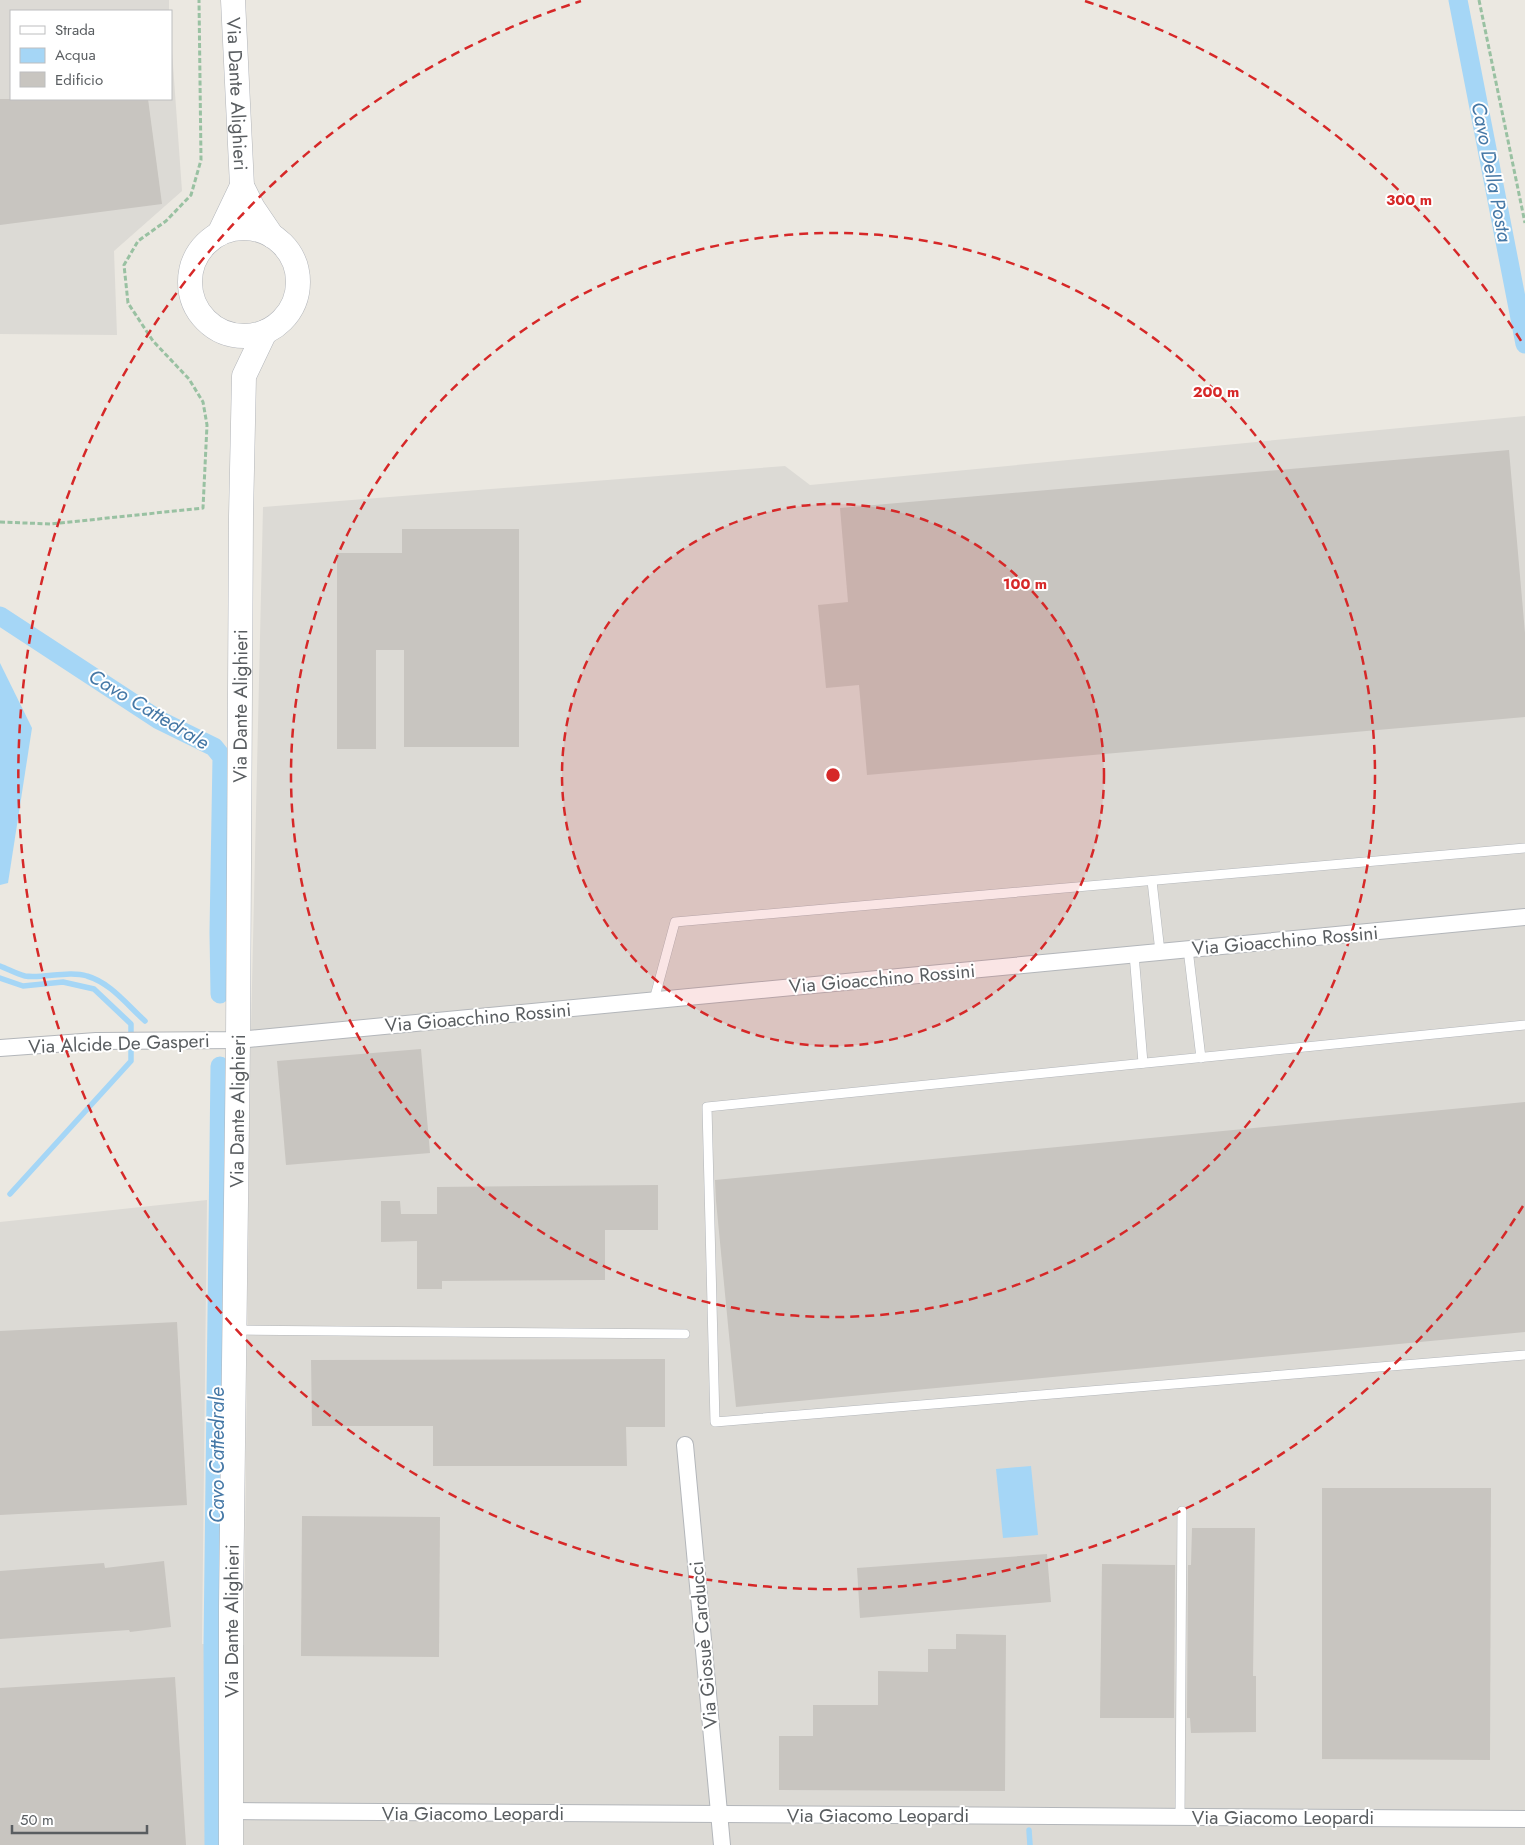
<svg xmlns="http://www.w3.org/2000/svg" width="1525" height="1845" font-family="Jost,sans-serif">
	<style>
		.industrial { fill: #dcdad5 }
		.water { fill: #a5d6f6 }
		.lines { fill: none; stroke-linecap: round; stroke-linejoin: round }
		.stream { stroke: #a5d6f6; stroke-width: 5.5 }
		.canal { stroke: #a5d6f6; stroke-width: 19 }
		.building { fill: #c8c5c0 }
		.service-casing { stroke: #b3b6ba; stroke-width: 10 }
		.minor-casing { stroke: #b3b6ba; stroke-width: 18 }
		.secondary-casing { stroke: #b2b5ba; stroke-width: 25 }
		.path { stroke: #99c1a2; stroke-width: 3; stroke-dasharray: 5 2.5; stroke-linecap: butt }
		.service { stroke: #fff; stroke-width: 9 }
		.minor { stroke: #fff; stroke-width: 16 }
		.secondary { stroke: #fff; stroke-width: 24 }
		.ring { fill: none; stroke: #d62828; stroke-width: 2.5; stroke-dasharray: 9 6 }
		.labels { text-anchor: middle; stroke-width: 4; stroke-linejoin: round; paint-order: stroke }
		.street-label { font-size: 19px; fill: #595d60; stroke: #fff }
		.water-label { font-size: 20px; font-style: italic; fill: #4578a6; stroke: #fff }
		.centre { fill: #d62828; stroke: #fff; stroke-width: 2.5 }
		.ring-label { font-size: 15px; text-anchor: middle; font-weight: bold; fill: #d62828; stroke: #fff; stroke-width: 4; stroke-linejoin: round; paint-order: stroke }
	</style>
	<rect width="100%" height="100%" fill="#ebe8e1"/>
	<!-- industrial -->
	<g class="industrial">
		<polygon points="0,0 169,0 169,11 11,11 11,99 171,99 171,37 182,191 114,251 117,335 0,334"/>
		<polygon points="1525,416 1525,1845 0,1845 0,1222 207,1200 202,1644 244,1645 250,1072 263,507 785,466 810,485"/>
	</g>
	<!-- water -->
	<g class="water">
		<polygon points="0,663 32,728 8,883 0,885"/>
		<polygon points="1031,1466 1038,1535 1003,1538 996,1469"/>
	</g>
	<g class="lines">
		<!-- stream -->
		<g class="stream">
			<path d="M0 966C8 969 17 974 25 976 42 979 69 970 87 976 111 983 127 1005 145 1021"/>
			<polyline points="0,978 23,986 63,982 94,989 131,1024 131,1061 10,1194"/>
			<polyline points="1029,1830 1030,1845"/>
		</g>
		<!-- canal -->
		<g class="canal">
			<polyline points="1458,0 1525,344"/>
			<polyline points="0,616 159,720 214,747 222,757 219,933 220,994"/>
			<polyline points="214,1845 213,1645 220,1066"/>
		</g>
	</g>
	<!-- building -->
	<g class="building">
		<polygon points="0,99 148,99 162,204 0,225"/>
		<polygon points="1509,450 1525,633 1525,717 867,775 859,685 826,688 818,605 848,602 840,508"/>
		<polygon points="402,529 519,529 519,747 404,747 404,650 376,650 376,749 337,749 337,553 402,553"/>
		<polygon points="421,1049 430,1153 286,1165 277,1061"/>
		<polygon points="1525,1102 1525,1332 736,1407 716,1201 715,1180"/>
		<polygon points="658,1185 658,1230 605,1230 605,1280 442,1281 442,1289 417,1289 417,1241 381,1242 381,1201 400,1201 401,1214 437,1214 437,1187"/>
		<polygon points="177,1322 187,1505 0,1515 0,1331"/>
		<polygon points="665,1359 665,1427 626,1427 627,1466 433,1466 433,1426 312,1426 311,1360"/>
		<polygon points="1322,1488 1491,1488 1490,1760 1322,1759"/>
		<polygon points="302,1516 440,1517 439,1657 301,1656"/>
		<polygon points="1192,1528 1255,1528 1253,1676 1256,1676 1256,1732 1191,1733 1190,1718 1187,1718 1188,1565 1191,1565"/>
		<polygon points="1047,1554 1051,1602 860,1618 857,1568"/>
		<polygon points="164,1561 171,1627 130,1632 129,1630 0,1639 0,1571 104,1563 105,1568"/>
		<polygon points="1102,1564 1175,1565 1174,1718 1100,1718"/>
		<polygon points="956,1634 1006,1635 1005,1791 779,1790 779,1736 813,1736 813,1705 878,1705 878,1671 928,1672 928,1649 956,1649"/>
		<polygon points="175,1677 186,1845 0,1845 0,1688"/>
	</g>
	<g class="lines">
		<!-- service casing -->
		<g class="service-casing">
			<g id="service">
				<polyline points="1152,881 1160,952"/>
				<polyline points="1188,949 1201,1058"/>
				<polyline points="1134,954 1143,1063"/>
				<polyline points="654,1000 675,922 1525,848"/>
				<polyline points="1525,1025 707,1107 715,1422 1525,1355"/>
				<polyline points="235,1330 685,1334"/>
				<polyline points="1180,1817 1182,1511"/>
			</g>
		</g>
		<!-- minor casing -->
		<g class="minor-casing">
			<g id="minor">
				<polyline points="0,1048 96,1041 238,1040 1525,917"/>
				<polyline points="685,1445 722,1845"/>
				<polyline points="231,1811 1525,1819"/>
			</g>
		</g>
		<!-- secondary casing -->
		<g class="secondary-casing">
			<g id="secondary">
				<path id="s1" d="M233 0 242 186 253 208 272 236"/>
				<circle cx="244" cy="282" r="54"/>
				<polyline points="219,234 242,186"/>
				<path id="s2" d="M231 1845V1607L238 1040 241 516 244 376 265 332"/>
			</g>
		</g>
		<!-- path -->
		<g class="path">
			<polyline points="1479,0 1525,223"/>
			<polyline points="0,522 51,524 203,508 207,425 203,402 189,379 153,341 128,303 124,265 138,241 166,221 191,195 201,160 199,0"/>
		</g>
		<!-- service -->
		<use href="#service" class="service"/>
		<!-- minor -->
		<use href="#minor" class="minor"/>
		<!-- secondary -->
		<use href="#secondary" class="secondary"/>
	</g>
	<!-- distance rings -->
	<circle cx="833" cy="775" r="271" fill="#d62828" fill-opacity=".12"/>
	<g class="ring">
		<circle cx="833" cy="775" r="271"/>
		<circle cx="833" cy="775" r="542"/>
		<path d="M1523 1206A814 814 0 1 1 581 1M1085 1A814 814 0 0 1 1523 344"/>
	</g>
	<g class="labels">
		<!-- street labels -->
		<g class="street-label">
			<text dy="7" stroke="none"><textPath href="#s1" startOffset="94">Via Dante Alighieri</textPath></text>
			<text dy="7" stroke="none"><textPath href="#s2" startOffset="1139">Via Dante Alighieri</textPath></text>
			<text transform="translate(1285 940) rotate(-5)" y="7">Via Gioacchino Rossini</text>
			<text transform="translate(882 978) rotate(-5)" y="7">Via Gioacchino Rossini</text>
			<text transform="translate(478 1017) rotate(-5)" y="7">Via Gioacchino Rossini</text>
			<text transform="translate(119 1043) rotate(-2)" y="7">Via Alcide De Gasperi</text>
			<text dy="7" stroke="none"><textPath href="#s2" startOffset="734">Via Dante Alighieri</textPath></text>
			<text dy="7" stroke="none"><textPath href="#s2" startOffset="224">Via Dante Alighieri</textPath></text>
			<text transform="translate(703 1645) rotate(-95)" y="7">Via Giosuè Carducci</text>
			<text x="473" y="1820">Via Giacomo Leopardi</text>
			<text x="878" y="1822">Via Giacomo Leopardi</text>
			<text x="1283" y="1824">Via Giacomo Leopardi</text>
		</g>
		<!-- water labels -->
		<g class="water-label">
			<text transform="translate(1492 172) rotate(79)" y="7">Cavo Della Posta</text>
			<text transform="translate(149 709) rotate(31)" y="7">Cavo Cattedrale</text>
			<text transform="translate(217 1455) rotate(-90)" y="7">Cavo Cattedrale</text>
		</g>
	</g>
	<circle cx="833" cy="775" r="8" class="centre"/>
	<g class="ring-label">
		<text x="1409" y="205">300 m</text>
		<text x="1216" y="397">200 m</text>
		<text x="1025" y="589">100 m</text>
	</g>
	<!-- legend -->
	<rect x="10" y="10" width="162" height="90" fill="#ffffff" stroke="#bdbebf"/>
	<rect x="20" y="26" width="25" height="8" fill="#ffffff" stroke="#bdbebf"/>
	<text x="55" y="35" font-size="15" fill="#595d60">Strada</text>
	<rect x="20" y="48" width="25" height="15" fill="#a5d6f6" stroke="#bdbebf"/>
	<text x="55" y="60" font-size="15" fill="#595d60">Acqua</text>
	<rect x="20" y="72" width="25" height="15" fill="#c8c5c0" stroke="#bdbebf"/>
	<text x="55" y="85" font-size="15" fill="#595d60">Edificio</text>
	<!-- scale -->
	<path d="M12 1825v8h135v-8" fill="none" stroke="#595d60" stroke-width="2.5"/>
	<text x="20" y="1825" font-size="15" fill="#595d60" stroke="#ffffff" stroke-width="4" paint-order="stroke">50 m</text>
</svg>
